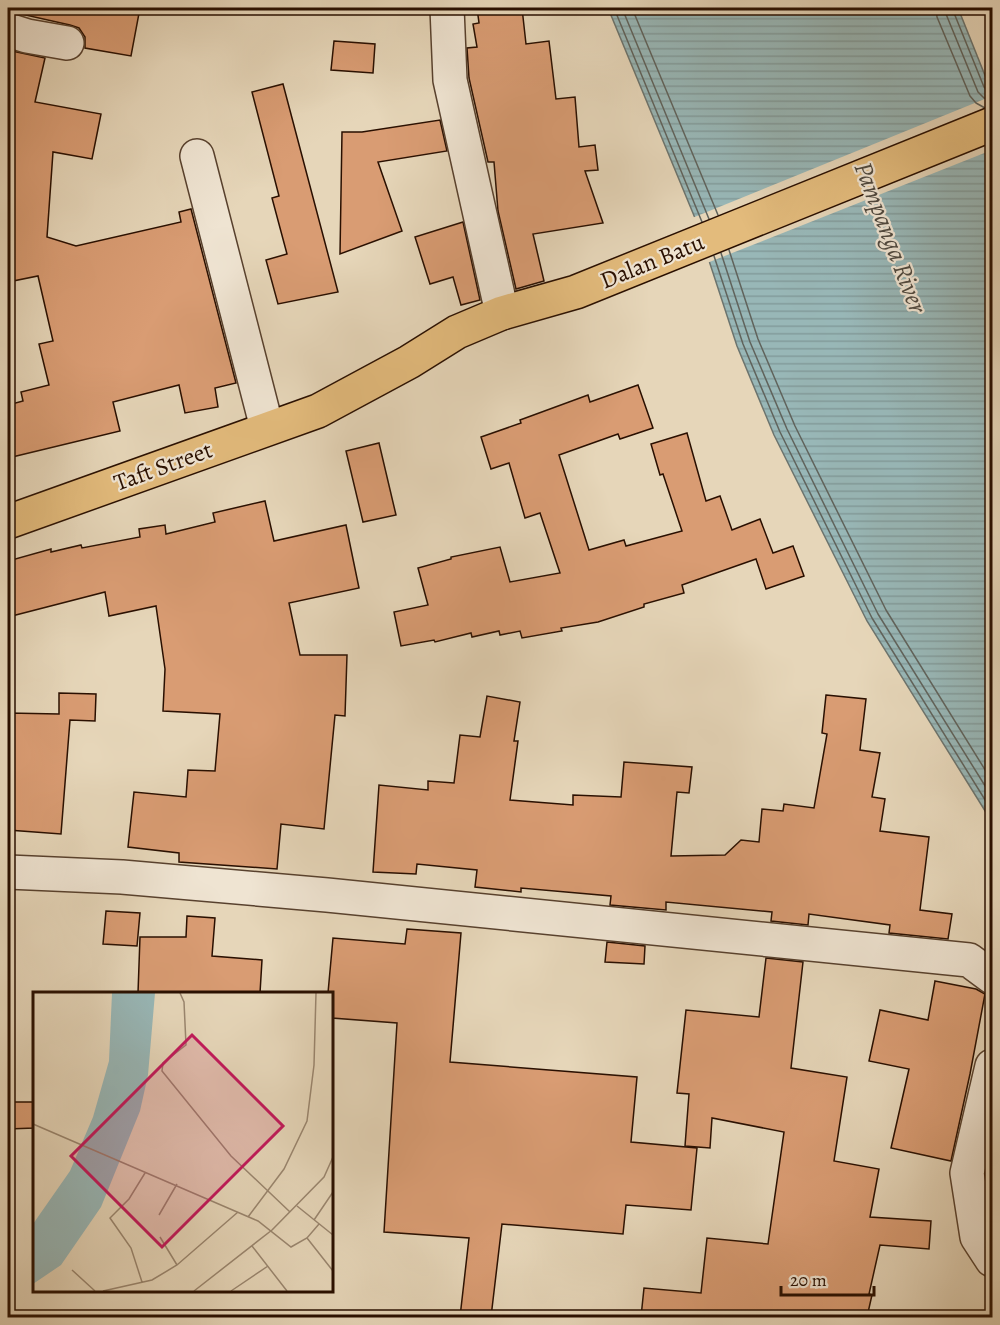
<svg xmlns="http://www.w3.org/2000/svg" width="1000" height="1325" font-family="Alegreya,serif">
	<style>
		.water { fill: url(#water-rules); stroke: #6c746e; stroke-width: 1.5 }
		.pier { fill: #e6d6b9 }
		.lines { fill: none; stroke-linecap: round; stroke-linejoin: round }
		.shore { stroke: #60635c; stroke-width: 1.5 }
		.building { fill: #d99c73; stroke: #290f00; stroke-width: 1.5 }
		.minor-casing { stroke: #58412e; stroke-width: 36 }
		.major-casing { stroke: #290f00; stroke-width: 36 }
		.minor { stroke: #efe4d2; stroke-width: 33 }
		.major { stroke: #e3bb7c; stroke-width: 33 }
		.labels { text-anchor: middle; stroke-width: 4.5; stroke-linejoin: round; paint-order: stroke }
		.street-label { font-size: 24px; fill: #290f00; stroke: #efe4d2 }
		.water-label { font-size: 26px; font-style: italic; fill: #504a40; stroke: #efe4d2 }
		.inset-road { fill: none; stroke: #9a866f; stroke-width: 1.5 }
		.view { fill: #c2185b; fill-opacity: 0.15; stroke: #c2185b; stroke-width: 3 }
		.inset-edge { fill: none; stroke: #290f00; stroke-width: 3 }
	</style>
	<defs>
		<pattern id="water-rules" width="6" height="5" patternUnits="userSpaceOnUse" patternTransform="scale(1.5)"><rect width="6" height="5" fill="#98b7b7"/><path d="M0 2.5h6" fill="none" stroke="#839c9c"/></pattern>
	</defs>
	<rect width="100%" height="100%" fill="#e6d6b9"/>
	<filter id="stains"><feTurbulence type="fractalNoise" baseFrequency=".00333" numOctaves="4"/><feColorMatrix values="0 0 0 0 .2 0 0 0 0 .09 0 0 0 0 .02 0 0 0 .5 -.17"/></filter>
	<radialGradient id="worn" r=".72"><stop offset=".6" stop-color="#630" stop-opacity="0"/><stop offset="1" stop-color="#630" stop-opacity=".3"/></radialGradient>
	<!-- water -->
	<polygon class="water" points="608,8 958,8 992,93 992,822 867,621 774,435 737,346 695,218"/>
	<!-- pier -->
	<polygon class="pier" points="992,96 992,150 707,263 692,218"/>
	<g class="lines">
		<!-- shore -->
		<g class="shore">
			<polyline points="614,8 702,222"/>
			<polyline points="622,8 709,219"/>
			<polyline points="632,8 718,215"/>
			<polyline points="936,8 937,17 970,96 976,103 985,108"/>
			<polyline points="945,8 946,14 978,92 984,98 992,99"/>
			<polyline points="952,8 984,87 988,91 992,92"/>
			<polyline points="729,250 758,339 795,426 886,610 992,781"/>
			<polyline points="721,253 750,342 787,429 878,614 992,797"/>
			<polyline points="714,256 743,344 780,432 872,618 992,811"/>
		</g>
	</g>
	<!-- building -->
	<g class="building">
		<polygon points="22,8 140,8 131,56 85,48 85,37 79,28 70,25 21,14"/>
		<polygon points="477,8 522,8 526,44 549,41 556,99 575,97 579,147 595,145 598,170 585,171 603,223 533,234 544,281 516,289 498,211 494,162 488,162 469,78 467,48 477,47 473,24 479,23"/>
		<polygon points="334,41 375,44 373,73 331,70"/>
		<polygon points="12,51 45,58 35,102 101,114 92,159 53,152 47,237 76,246 181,222 179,212 191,209 236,383 215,388 218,407 185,413 179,385 113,402 120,431 8,458 8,405 23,401 21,392 49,385 39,344 53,341 38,276 8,282 8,197 12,146 8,146 8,117 13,79 8,78 8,69"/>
		<polygon points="283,84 338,292 278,304 266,260 287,254 272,198 279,196 252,92"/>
		<polygon points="440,120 447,151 378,162 402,231 340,254 342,132 362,132"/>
		<polygon points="463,222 480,300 461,305 453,277 430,284 415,237"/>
		<polygon points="638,385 653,428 620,439 618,434 559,455 589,550 624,540 626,546 682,531 663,474 660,475 651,444 687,433 706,501 720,496 732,530 760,519 773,553 793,546 804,576 766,589 756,559 682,585 684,593 644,604 644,607 598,622 561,628 562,631 522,638 520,631 500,635 499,631 472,637 471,633 435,642 434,640 401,646 394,612 428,605 418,568 451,559 451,557 500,547 510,582 560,573 540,513 525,518 509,463 491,469 481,437 521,423 520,420 588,395 590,402"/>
		<polygon points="379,443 396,515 363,522 346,451"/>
		<polygon points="265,501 274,541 346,525 359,588 289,603 300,655 347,655 345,716 335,715 324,829 281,824 277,869 179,862 179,853 128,847 134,792 186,797 188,770 215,771 220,714 163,711 165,669 156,606 109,616 105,592 8,617 8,561 51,549 51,552 81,545 82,548 140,537 139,529 165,525 166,534 215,522 213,513"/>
		<polygon points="59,693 96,694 95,721 70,720 61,834 8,830 8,713 59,714"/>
		<polygon points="826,695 866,699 860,750 880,753 872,797 885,799 880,831 929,837 920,910 952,914 948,939 889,933 890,925 809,914 808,925 771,921 772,912 666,902 666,910 610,905 611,896 521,888 521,892 475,887 477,870 417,864 416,874 373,872 379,785 428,790 428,781 454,783 460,735 480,737 487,696 520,702 514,741 518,741 510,800 573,805 573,795 621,797 624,762 692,767 689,793 677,792 671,856 725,855 741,840 759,842 762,809 783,811 784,804 814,808 827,734 822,733"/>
		<polygon points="106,911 140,913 137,946 103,944"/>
		<polygon points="187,916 215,918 212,956 262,960 260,993 138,993 140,937 186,937"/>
		<polygon points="407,929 461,933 450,1062 637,1077 631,1142 697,1148 691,1210 626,1205 623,1234 502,1224 491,1317 460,1317 469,1238 384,1232 397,1023 332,1018 332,993 328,993 333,938 405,944"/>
		<polygon points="607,942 645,946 644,964 605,962"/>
		<polygon points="766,958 803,962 791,1068 847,1077 834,1161 879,1169 870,1217 931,1221 929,1249 880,1245 869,1294 872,1295 867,1317 641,1317 644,1288 701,1293 707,1238 768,1244 784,1132 712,1118 710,1148 685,1146 689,1094 677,1093 686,1010 759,1017"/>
		<polygon points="935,981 976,989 985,994 970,1074 951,1161 891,1148 909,1069 869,1061 880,1010 928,1020"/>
		<polygon points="8,1102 34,1102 34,1128 8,1129"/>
	</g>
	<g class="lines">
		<!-- minor casing -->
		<g class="minor-casing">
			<g id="minor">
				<polyline points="447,8 450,80 502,313"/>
				<polyline points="8,30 27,36 67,43"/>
				<polyline points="197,156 267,428"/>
				<polyline points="8,872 122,877 327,895 969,960 992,977"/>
				<polyline points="992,1066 967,1173 977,1237 992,1260"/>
			</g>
		</g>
		<!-- major casing -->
		<g class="major-casing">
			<polyline id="major" points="8,522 318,411 409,362 457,332 502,313 576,292 992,124"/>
		</g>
		<!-- minor -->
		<use href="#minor" class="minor"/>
		<!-- major -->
		<use href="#major" class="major"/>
	</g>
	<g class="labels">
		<!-- street labels -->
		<g class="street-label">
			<text transform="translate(652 261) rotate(-22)" y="8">Dalan Batu</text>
			<text transform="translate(163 466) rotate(-20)" y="8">Taft Street</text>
		</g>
		<!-- water labels -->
		<g class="water-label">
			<text transform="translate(891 237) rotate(69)" y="9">Pampanga River</text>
		</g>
	</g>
	<!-- overview -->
	<g transform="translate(33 992)">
		<rect width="300" height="300" fill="#e6d6b9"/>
		<path d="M79 1H122L115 83 107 119 68 215 28 273 0 292V232L37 179 60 125 76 69Z" fill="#98b7b7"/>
		<path class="inset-road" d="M147 1 151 10 153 53 130 71 129 79 198 164 257 220M0 132 225 229 258 255 274 246 286 232M264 214 300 243M126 223 144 192M215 225 251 177 274 129 281 73 283 1M281 228 300 200M239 238 291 185 300 165M127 245 144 273M274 246 300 279M219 254 254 299M39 278 62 299M109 290 98 256 77 226 96 207 112 181M70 299 119 288 144 273 205 220M161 299 239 238M198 299 235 274"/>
		<path class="view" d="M159 43 250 134 129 255 38 164Z"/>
		<rect width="300" height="300" class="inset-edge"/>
	</g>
	<!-- margin -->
	<rect width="1000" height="1325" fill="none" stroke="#e6d6b9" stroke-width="30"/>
	<rect x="9" y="9" width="982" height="1307" fill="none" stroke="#290f00" stroke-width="3"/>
	<rect x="15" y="15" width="970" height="1295" fill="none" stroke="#290f00" stroke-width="1.5"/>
	<!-- scale -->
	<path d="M781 1286v9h93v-9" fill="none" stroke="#290f00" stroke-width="3"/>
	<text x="790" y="1286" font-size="18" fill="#290f00" stroke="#efe4d2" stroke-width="4.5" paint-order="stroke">20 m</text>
	<rect width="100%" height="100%" filter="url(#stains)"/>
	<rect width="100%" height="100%" fill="url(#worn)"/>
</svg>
